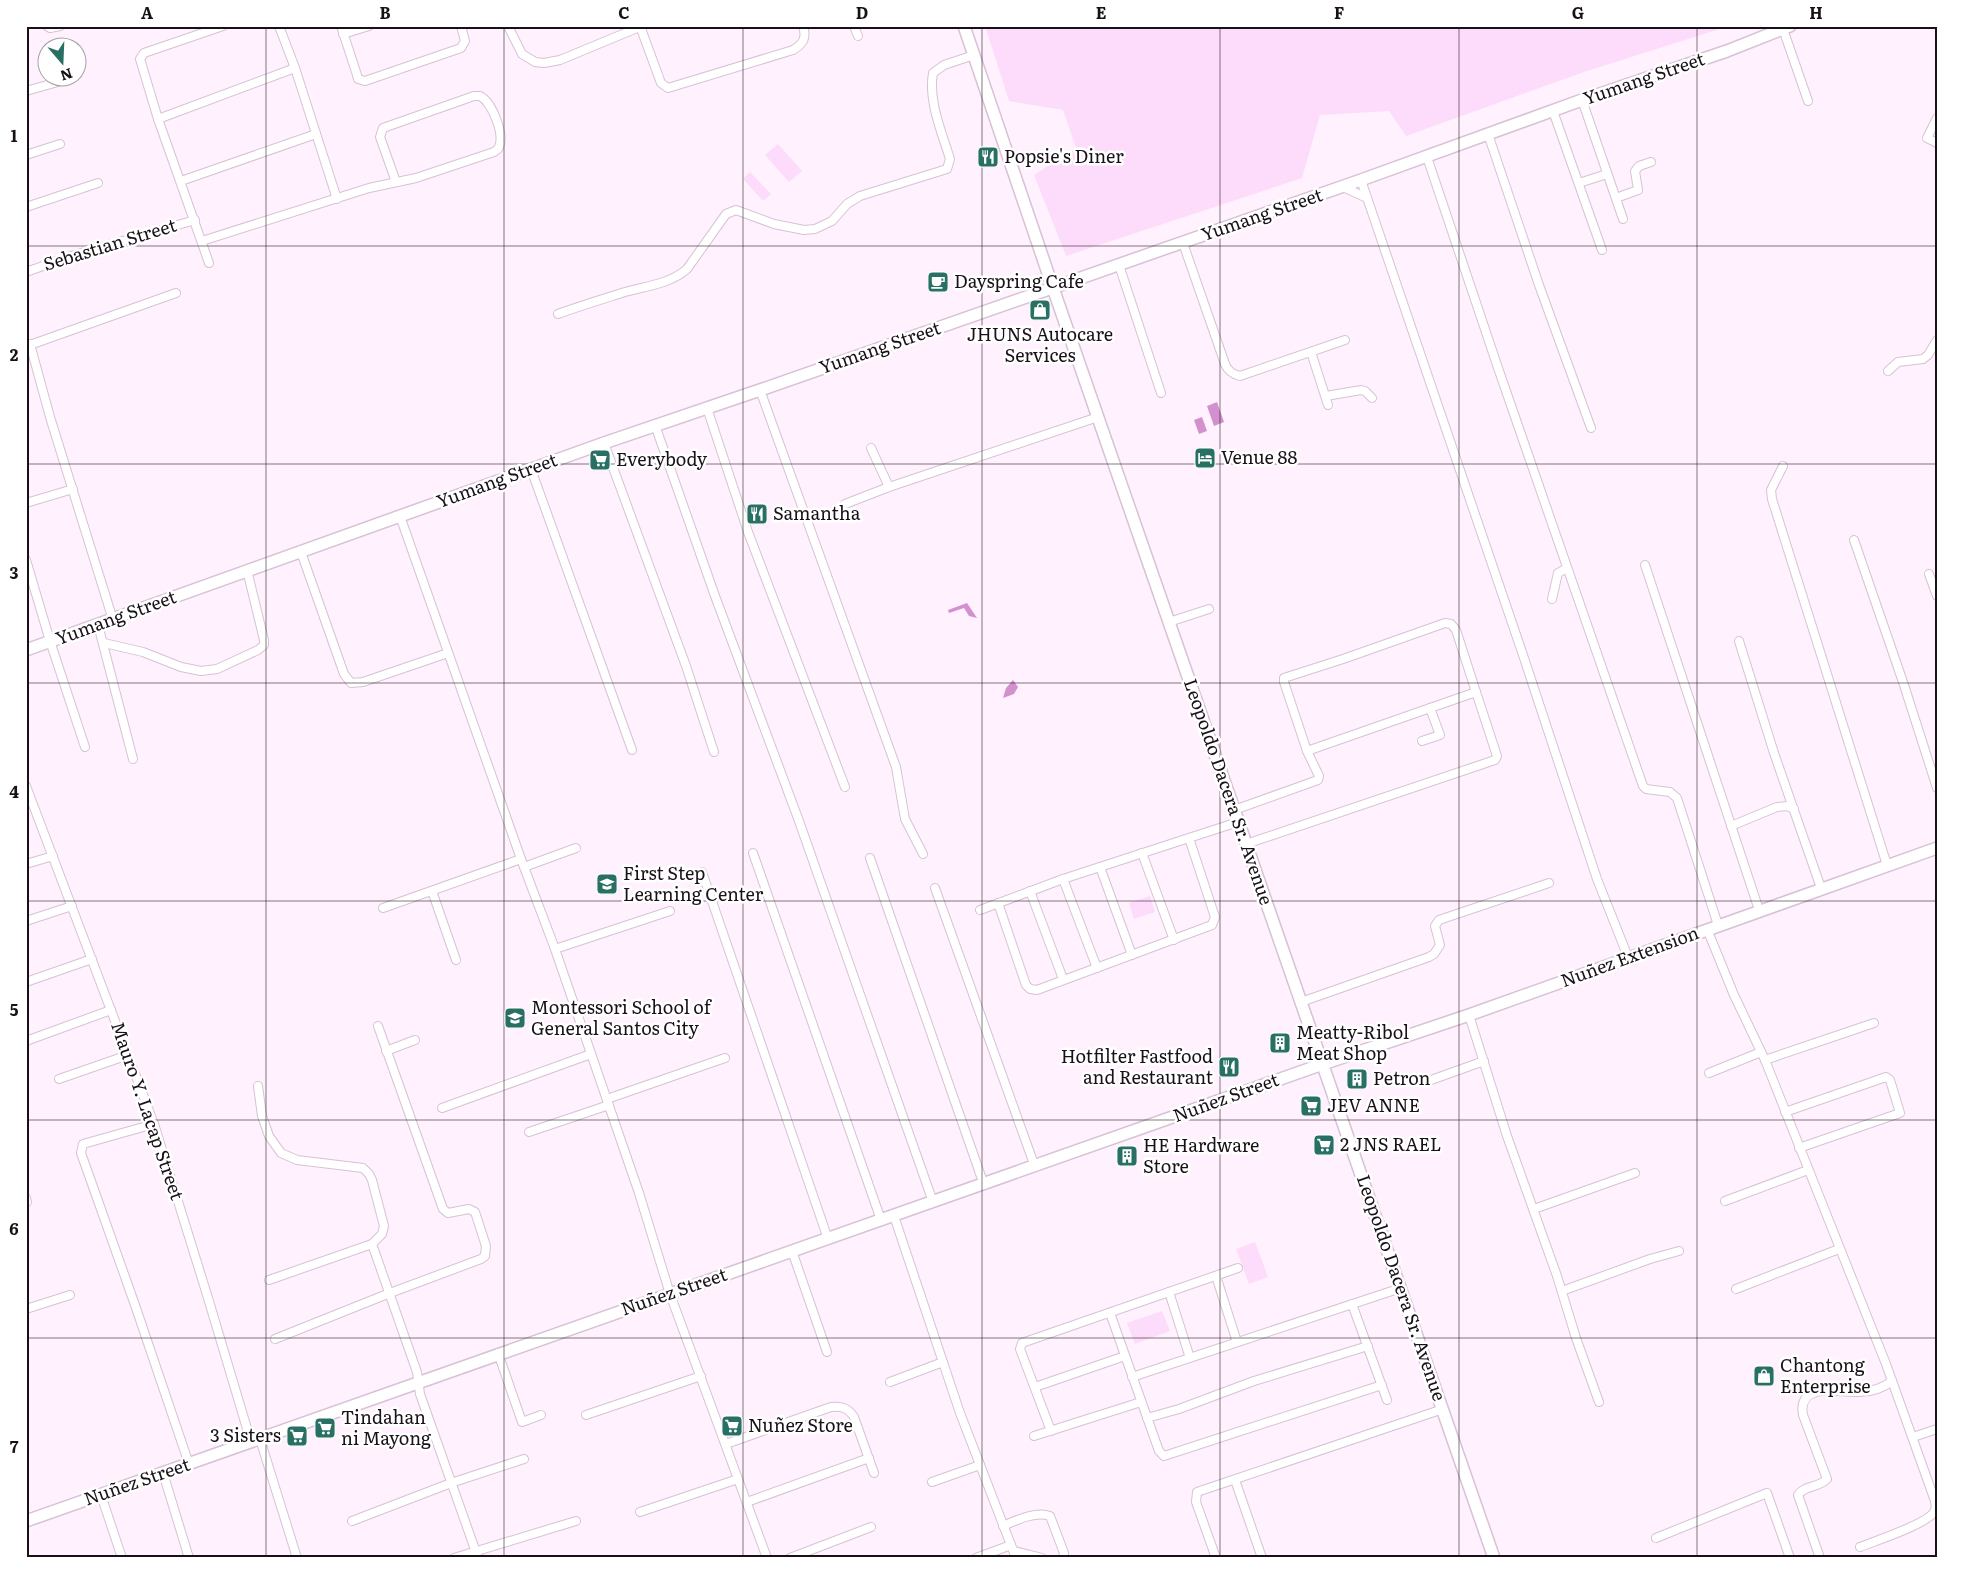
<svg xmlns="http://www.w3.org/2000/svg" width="1963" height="1584" font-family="Literata,serif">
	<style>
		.green { fill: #fcdcfa }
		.water { fill: #d291ce }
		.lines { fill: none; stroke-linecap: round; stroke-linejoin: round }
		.street-casing { stroke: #d7c2d5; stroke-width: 10 }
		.secondary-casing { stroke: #d7c2d5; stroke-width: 14 }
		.street { stroke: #fff; stroke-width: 8 }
		.secondary { stroke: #fff; stroke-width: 11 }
		.grid { fill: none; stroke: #191118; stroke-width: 1; stroke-opacity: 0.55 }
		.labels { text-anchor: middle; stroke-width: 5; stroke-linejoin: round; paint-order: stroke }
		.street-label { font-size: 18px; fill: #191118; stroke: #fff }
		.poi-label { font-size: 18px; fill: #191118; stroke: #fff; text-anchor: start }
		.neatline { fill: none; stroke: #191118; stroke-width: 2 }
		.grid-label { font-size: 16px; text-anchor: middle; font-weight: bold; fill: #191118 }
	</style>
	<rect width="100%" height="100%" fill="#fff1fd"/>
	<!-- green -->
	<g class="green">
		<polygon points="995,26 1729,26 1584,72 1406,136 1389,111 1320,115 1302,178 1066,256 1034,175 1076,148 1063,110 1009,101 986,29"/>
		<polygon points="778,144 802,171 789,182 765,155"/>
		<polygon points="750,172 771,194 763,201 743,179"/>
		<polygon points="1150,896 1155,912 1134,919 1129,903"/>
		<polygon points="1255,1242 1268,1277 1249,1284 1236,1249"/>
		<polygon points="1162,1311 1170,1331 1135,1344 1127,1323"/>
	</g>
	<!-- water -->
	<g class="water">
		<polygon points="1217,402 1224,422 1214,426 1207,406"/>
		<polygon points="1202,417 1207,431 1199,434 1194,420"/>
		<polygon points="967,603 977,618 969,616 964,608 949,613 948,610"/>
		<polygon points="1013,680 1018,687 1014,694 1003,698 1006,688"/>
	</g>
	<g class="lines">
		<!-- street casing -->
		<g class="street-casing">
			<g id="street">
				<polyline points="47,26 50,28 60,26"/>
				<polyline points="279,26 295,68 337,199"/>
				<polyline points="341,26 357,75 358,79 365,81 461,48 465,41 461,26"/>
				<polyline points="508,26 522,54 535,62 544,63 560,60 642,26"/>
				<path d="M640 26 661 83 668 88 793 50C803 44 807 38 803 26"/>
				<polyline points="854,26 858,36"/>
				<polyline points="1783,29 1808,101"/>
				<polyline points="343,34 369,26"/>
				<polyline points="26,91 72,78"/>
				<polyline points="1582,100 1623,219"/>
				<polyline points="1553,111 1602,250"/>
				<polyline points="1937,118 1927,138 1937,143"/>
				<polyline points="158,119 295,68"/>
				<polyline points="1488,134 1539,285 1591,428"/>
				<polyline points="26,155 60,144"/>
				<polyline points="1427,157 1497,365 1643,786 1646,789 1670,792 1677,798 1718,925"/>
				<polyline points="1361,180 1524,658 1597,879 1628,957"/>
				<polyline points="181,181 316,134"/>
				<polyline points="1579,183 1607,174"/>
				<polyline points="1343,187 1367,198"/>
				<polyline points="1616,198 1638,190 1635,171 1639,166 1651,162"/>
				<polyline points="26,207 98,183"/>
				<path d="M202 241 369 188 416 178 494 152 498 149C506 136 492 102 480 96H474L383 128 380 137 396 182"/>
				<path d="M1183 243 1225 364C1228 371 1232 374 1240 376L1345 340"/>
				<polyline points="209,263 158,119 140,59 144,53 223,26"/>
				<polyline points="1119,265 1161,393"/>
				<polyline points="26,272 71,256 195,220"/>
				<path d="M558 314C580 306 603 299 625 292 646 286 670 284 687 269L726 214 736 210 774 224 804 230 815 229 832 221 847 204 860 196 947 169 950 159C942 133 928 101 933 73L944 65 974 55"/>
				<polyline points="30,344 50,417 113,620"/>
				<polyline points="27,346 176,293"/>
				<polyline points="1311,352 1328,405"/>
				<polyline points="1888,371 1898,362 1923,359 1928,355 1937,340"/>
				<polyline points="760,390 896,767 905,819 923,854"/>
				<polyline points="1326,396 1361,390 1365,391 1372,398"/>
				<polyline points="707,408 748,532 845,787"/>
				<polyline points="655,425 715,596 799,821 933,1202"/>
				<polyline points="604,443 686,666 714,752"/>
				<polyline points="871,448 889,487"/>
				<polyline points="1783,466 1771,490 1772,499 1887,865"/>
				<polyline points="531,469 632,750"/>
				<polyline points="26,503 73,489"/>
				<polyline points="845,504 889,487 1098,417"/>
				<polyline points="400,516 521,859 555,949 639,1193 670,1294 767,1558"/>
				<polyline points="1854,540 1904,685 1937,788"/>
				<polyline points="301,552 344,674 351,683 363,682 448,653"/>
				<polyline points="26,560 50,641 85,747"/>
				<polyline points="1645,565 1759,910"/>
				<polyline points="1929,574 1937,596"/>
				<polyline points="1552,599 1558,573 1567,568"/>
				<polyline points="1169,622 1209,609"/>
				<polyline points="98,625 133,759"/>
				<polyline points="1739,641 1774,753 1821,888"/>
				<polyline points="104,643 143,652 181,667 201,671 217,669 258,650 264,645 264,640 247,570"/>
				<polyline points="1422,741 1440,735 1430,708"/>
				<polyline points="1307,751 1284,682 1284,678 1343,659 1445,623 1451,624 1456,630 1476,692"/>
				<polyline points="26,786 154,1124 208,1298 251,1442"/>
				<polyline points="1234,810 1318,780 1319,776 1307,751 1476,692 1497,756 1495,760 1246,844"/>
				<polyline points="1731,826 1777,807 1787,806 1794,809"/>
				<polyline points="753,853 881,1220"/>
				<polyline points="1142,853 1174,940"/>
				<polyline points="870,858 984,1185"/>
				<polyline points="26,864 53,856"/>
				<polyline points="524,867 576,848"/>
				<polyline points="1100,867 1132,955"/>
				<polyline points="702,872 828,1239"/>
				<polyline points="1063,879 1097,968"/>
				<polyline points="935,888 1035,1167"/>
				<polyline points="432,891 456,960"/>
				<polyline points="1030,891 1063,979"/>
				<polyline points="998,903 1026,985 1030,989 1037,990 1212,925 1215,917 1189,838"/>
				<polyline points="383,908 521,859"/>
				<polyline points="980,910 1063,879 1238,822"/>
				<polyline points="26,921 72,906"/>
				<path d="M1707 929 1734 995 1765 1060 1886 1364 1935 1501C1936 1505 1936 1509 1934 1512 1927 1524 1875 1541 1860 1547"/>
				<polyline points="555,949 670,911"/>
				<polyline points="26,982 92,959"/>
				<polyline points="1301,1002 1429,957 1434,954 1440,945 1435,926 1439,920 1549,883"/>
				<polyline points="1469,1015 1507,1136 1557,1276 1576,1338 1599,1402"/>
				<polyline points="26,1041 111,1010"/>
				<polyline points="386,1051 415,1040"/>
				<polyline points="1765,1060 1874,1023"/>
				<polyline points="1709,1073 1761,1052"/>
				<polyline points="59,1079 128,1055"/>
				<polyline points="1431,1080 1484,1061"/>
				<polyline points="258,1086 262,1116 269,1136 281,1153 297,1160 363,1168 369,1174 372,1180 384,1226 382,1234 372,1244 269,1280"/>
				<polyline points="607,1099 725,1058"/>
				<polyline points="442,1108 591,1054"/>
				<polyline points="1785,1112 1886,1077 1890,1080 1900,1113 1799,1148"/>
				<polyline points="154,1124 83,1144 81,1153 135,1305 189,1464"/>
				<polyline points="529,1132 609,1105"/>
				<polyline points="26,1198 27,1202"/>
				<polyline points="1725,1201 1808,1170"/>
				<polyline points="1534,1209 1635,1173"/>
				<polyline points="894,1216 960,1413 1016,1558"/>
				<polyline points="372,1244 417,1372 420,1394 478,1558"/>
				<polyline points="792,1251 827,1352"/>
				<polyline points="1216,1276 1237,1342"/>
				<polyline points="1736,1289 1839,1249"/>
				<polyline points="1562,1291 1650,1259 1679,1251"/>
				<polyline points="1169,1292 1190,1358"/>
				<polyline points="1352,1304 1387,1400"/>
				<polyline points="26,1309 70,1295"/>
				<polyline points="1110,1313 1159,1451 1164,1456 1382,1385"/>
				<polyline points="275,1339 390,1293 481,1259 485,1256 486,1246 475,1212 469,1209 448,1213 443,1209 378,1026"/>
				<polyline points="498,1353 522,1422 541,1415"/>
				<polyline points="1132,1377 1401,1288"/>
				<polyline points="890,1382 943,1362"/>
				<polyline points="1035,1387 1125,1356"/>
				<polyline points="586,1415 701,1376"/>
				<polyline points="1147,1418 1179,1409 1254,1381 1368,1346"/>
				<polyline points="1051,1431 1020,1349 1022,1343 1238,1268"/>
				<polyline points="1034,1436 1141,1402"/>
				<polyline points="1913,1437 1937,1429"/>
				<polyline points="260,1439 297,1558"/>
				<path d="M726 1444 831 1407C842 1406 848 1408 854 1417L874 1473"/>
				<polyline points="163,1473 189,1558"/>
				<polyline points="1235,1480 1262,1558"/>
				<polyline points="932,1482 980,1465"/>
				<polyline points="101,1495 122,1558"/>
				<polyline points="747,1502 869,1458"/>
				<polyline points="640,1512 738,1479"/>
				<polyline points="352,1521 451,1483 524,1459"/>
				<path d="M1003 1526C1017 1520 1035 1511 1050 1516L1064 1553 1063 1558"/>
				<polyline points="1656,1538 1767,1493 1790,1558"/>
				<polyline points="1014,1551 1042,1558"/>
				<polyline points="454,1558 576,1521"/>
				<polyline points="790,1558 871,1527"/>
				<polyline points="976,1558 1011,1545"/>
				<polyline points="1216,1558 1196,1502 1197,1492 1443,1409"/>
				<path d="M1820 1558 1798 1495C1804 1485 1819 1488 1827 1479L1803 1415C1797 1381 1841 1393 1859 1392 1871 1392 1883 1388 1892 1381"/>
			</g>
		</g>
		<!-- secondary casing -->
		<g class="secondary-casing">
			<g id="secondary">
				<polyline points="964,26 1053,288 1494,1558"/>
				<polyline points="26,650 604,443 760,390 1361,180 1582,100 1727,51 1790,26"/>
				<polyline points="26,1521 1323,1064 1469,1015 1937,848"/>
			</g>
		</g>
		<!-- street -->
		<use href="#street" class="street"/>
		<!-- secondary -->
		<use href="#secondary" class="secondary"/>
	</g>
	<!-- grid -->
	<path class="grid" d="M266 26V1558M504 26V1558M743 26V1558M982 26V1558M1220 26V1558M1459 26V1558M1697 26V1558M26 246H1937M26 464H1937M26 683H1937M26 901H1937M26 1120H1937M26 1338H1937"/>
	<!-- icons -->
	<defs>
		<g id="restaurant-square" transform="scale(1.125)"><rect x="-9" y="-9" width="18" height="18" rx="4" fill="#286f64" stroke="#fff"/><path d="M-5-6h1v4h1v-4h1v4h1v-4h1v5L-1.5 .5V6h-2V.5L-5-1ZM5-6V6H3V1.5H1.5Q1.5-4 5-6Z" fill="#fff"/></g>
		<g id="cafe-square" transform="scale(1.125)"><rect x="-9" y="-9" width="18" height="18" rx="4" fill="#286f64" stroke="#fff"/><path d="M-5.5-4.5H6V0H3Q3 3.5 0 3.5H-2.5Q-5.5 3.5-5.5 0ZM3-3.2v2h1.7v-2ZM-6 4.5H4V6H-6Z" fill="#fff"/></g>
		<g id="shop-square" transform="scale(1.125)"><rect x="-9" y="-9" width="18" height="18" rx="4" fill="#286f64" stroke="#fff"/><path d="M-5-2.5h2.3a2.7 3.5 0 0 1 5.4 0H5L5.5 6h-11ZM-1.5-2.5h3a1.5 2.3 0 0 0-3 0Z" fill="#fff"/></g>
		<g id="hotel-square" transform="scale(1.125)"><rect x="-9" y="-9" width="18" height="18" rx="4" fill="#286f64" stroke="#fff"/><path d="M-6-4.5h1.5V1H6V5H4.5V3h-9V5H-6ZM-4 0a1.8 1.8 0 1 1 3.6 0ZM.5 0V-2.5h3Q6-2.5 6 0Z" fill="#fff"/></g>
		<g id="supermarket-square" transform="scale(1.125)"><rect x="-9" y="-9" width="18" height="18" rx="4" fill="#286f64" stroke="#fff"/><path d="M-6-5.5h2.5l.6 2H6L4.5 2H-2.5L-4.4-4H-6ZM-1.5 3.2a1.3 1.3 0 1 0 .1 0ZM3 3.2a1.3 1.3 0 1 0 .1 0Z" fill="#fff"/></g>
		<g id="school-square" transform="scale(1.125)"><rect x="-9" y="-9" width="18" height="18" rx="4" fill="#286f64" stroke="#fff"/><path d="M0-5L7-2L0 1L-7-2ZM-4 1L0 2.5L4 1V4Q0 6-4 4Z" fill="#fff"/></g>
		<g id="building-square" transform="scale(1.125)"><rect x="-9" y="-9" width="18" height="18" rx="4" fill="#286f64" stroke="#fff"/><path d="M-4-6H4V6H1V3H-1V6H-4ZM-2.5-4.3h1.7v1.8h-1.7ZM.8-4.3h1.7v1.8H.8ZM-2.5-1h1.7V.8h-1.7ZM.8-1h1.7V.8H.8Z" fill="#fff"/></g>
	</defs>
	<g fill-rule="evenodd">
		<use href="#restaurant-square" x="988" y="157"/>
		<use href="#cafe-square" x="938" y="282"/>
		<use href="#shop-square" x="1040" y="310"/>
		<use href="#hotel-square" x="1205" y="458"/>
		<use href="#supermarket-square" x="600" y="460"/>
		<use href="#restaurant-square" x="757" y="514"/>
		<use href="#school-square" x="607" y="884"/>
		<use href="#school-square" x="515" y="1018"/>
		<use href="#building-square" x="1280" y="1043"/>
		<use href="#restaurant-square" x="1229" y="1067"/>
		<use href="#building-square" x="1357" y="1079"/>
		<use href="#supermarket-square" x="1311" y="1106"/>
		<use href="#supermarket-square" x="1324" y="1145"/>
		<use href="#building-square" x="1127" y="1156"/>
		<use href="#shop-square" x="1764" y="1376"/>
		<use href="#supermarket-square" x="732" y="1426"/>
		<use href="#supermarket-square" x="325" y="1428"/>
		<use href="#supermarket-square" x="297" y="1436"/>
	</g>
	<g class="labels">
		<!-- street labels -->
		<g class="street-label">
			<text transform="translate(1644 79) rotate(-19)" y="6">Yumang Street</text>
			<text transform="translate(1262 215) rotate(-19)" y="6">Yumang Street</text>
			<text transform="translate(110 245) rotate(-17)" y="6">Sebastian Street</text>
			<text transform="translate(880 348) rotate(-19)" y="6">Yumang Street</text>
			<text transform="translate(497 481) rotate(-20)" y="6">Yumang Street</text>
			<text transform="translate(116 618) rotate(-20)" y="6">Yumang Street</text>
			<text transform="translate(1228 792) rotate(71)" y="6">Leopoldo Dacera Sr. Avenue</text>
			<text transform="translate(1630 957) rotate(-20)" y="6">Nuñez Extension</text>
			<text transform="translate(1226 1098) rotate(-20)" y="6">Nuñez Street</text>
			<text transform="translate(147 1111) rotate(71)" y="6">Mauro Y. Lacap Street</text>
			<text transform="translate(1401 1288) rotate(71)" y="6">Leopoldo Dacera Sr. Avenue</text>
			<text transform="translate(674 1292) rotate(-19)" y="6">Nuñez Street</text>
			<text transform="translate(137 1482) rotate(-19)" y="6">Nuñez Street</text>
		</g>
		<!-- poi labels -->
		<g class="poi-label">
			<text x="1004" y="163">Popsie's Diner</text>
			<text x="954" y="288">Dayspring Cafe</text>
			<text x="1040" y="341" text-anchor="middle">JHUNS Autocare<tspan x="1040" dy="21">Services</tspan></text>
			<text x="1221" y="464">Venue 88</text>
			<text x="616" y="466">Everybody</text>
			<text x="773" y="520">Samantha</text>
			<text x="623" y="880">First Step<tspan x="623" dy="21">Learning Center</tspan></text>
			<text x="531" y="1014">Montessori School of<tspan x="531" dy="21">General Santos City</tspan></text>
			<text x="1296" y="1039">Meatty-Ribol<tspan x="1296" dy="21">Meat Shop</tspan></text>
			<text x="1213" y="1063" text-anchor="end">Hotfilter Fastfood<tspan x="1213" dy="21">and Restaurant</tspan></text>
			<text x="1373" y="1085">Petron</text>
			<text x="1327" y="1112">JEV ANNE</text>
			<text x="1340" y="1151">2 JNS RAEL</text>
			<text x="1143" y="1152">HE Hardware<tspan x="1143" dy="21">Store</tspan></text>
			<text x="1780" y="1372">Chantong<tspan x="1780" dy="21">Enterprise</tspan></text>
			<text x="341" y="1424">Tindahan<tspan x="341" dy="21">ni Mayong</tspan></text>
			<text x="748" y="1432">Nuñez Store</text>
			<text x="281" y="1442" text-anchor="end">3 Sisters</text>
		</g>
	</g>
	<!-- border -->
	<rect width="1963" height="1584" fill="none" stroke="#ffffff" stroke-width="55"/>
	<!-- north arrow -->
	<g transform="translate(62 62) rotate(161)"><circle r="24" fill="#ffffff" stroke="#a3a0a3"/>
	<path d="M0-4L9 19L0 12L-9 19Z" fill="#286f64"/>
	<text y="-8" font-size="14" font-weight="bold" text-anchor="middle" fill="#191118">N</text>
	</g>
	<rect x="28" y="28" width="1908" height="1528" class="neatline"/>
	<g class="grid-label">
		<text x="147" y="19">A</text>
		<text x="385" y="19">B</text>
		<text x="624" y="19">C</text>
		<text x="862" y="19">D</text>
		<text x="1101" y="19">E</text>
		<text x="1339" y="19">F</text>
		<text x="1578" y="19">G</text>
		<text x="1816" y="19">H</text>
		<text x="14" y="142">1</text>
		<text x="14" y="361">2</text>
		<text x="14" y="579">3</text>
		<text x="14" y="798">4</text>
		<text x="14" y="1016">5</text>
		<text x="14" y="1235">6</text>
		<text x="14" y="1453">7</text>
	</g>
</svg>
